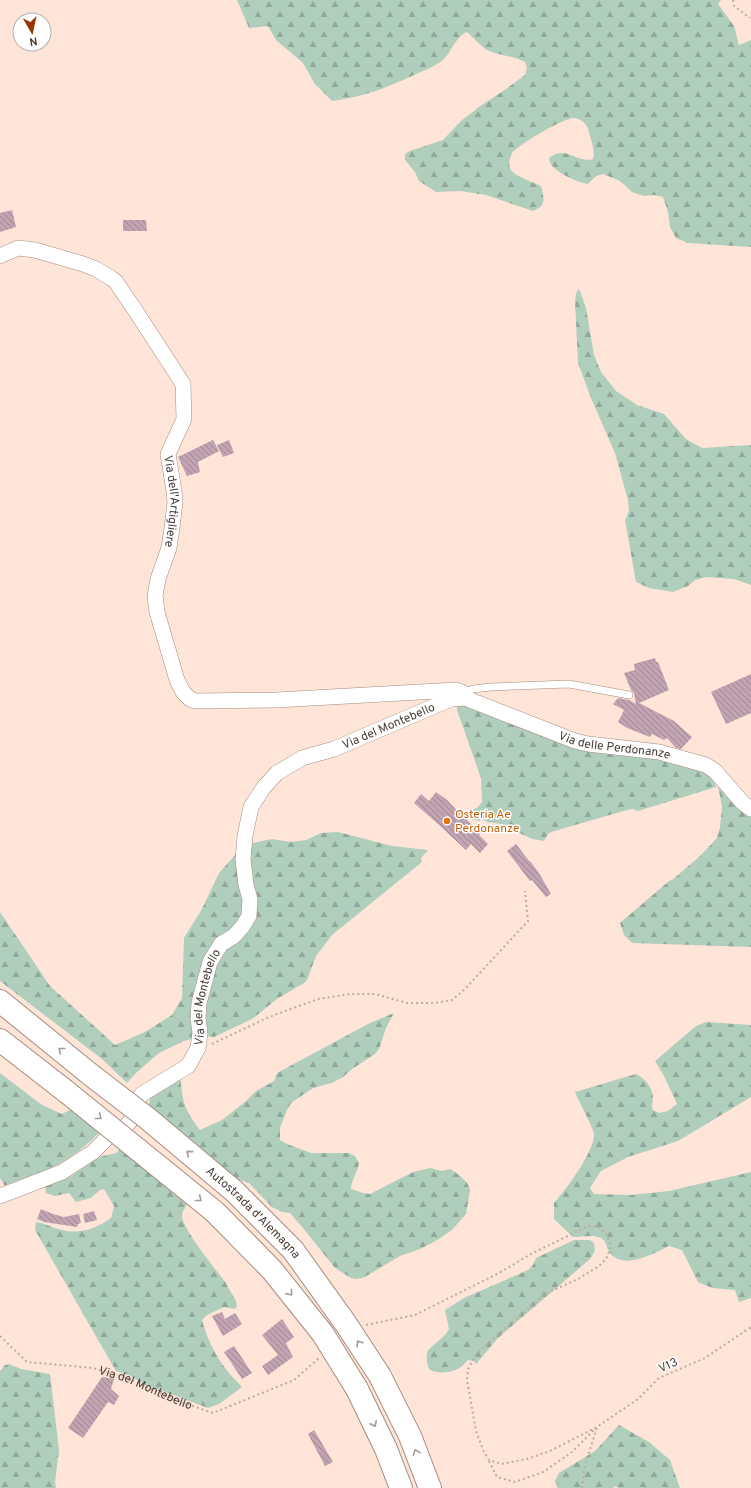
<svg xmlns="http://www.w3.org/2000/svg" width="751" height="1488" font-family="Overpass,sans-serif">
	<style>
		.forest { fill: url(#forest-firs) }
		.building { fill: url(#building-back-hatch) }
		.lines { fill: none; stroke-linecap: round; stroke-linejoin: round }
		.lane-casing { stroke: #a78a7c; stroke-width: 8 }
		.street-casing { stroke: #a78a7c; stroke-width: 16 }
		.highway-casing { stroke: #a78a7c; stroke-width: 24 }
		.path { stroke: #beaa9f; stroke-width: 2; stroke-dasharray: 2 3; stroke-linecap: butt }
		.lane { stroke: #fff; stroke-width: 7 }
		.street { stroke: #fff; stroke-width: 15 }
		.highway { stroke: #fff; stroke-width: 22 }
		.highway-bridge-casing { stroke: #a78a7c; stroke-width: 24; stroke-linecap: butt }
		.highway-bridge { stroke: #fff; stroke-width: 22 }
		.oneway { stroke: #a29c9a }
		.food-dot { fill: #e8710a; stroke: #fff; stroke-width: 1.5 }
		.labels { text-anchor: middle; stroke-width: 3; stroke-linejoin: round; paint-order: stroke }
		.street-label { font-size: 12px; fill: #463a34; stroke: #fff }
		.food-label { font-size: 12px; fill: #c56008; stroke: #fff; text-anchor: start }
	</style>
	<defs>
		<pattern id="forest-firs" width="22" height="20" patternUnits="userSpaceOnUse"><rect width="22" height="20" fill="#afcebc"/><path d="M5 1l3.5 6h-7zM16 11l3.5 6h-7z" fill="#90a89a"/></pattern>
		<pattern id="building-back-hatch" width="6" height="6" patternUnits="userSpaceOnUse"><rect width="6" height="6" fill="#c2a3b1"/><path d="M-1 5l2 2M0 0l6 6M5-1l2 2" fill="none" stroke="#9f8691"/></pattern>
	</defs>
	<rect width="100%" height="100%" fill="#fee5d8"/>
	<!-- forest -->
	<g class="forest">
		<path d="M237 0H721L718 4 734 26 739 45 751 40V247L688 243 676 238 670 227 668 212 663 197 654 195 644 196 632 192 620 181 603 174 596 176 588 184C579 183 556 173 551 164 550 164 549 158 549 158 566 144 577 164 593 159 595 150 592 144 590 135 588 127 585 120 575 118 566 116 518 145 512 153 510 158 508 163 510 168 513 176 533 182 541 186 544 198 547 206 533 211L486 195 460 191 436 192 419 181 415 172 405 160V154L410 151 443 140 461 121 479 107 506 89 525 75 527 68 525 62C514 56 501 56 489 51 481 47 474 38 467 32 454 37 451 56 439 63 431 68 422 71 414 75 386 88 363 97 332 101L315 84 303 63 276 40 268 26 249 28Z"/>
		<polygon points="578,289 580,291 586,308 594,355 601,372 616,391 637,405 664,414 686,439 702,448 751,445 751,585 734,579 706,577 695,580 688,586 673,592 649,588 636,582 625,520 629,511 628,500 615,453 591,398 578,363 575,301 576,294"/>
		<polygon points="469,703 657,757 703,769 713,779 716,787 638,811 633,809 627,810 551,832 548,834 544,841 532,839 501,824 488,822 482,819 479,821 471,819 468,815 469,812 478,807 482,802 481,778 457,710 457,704"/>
		<polygon points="718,786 751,810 751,947 632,943 624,935 620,923 669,881 672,880 700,856 717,838 720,827 722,806"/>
		<polygon points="338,832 392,846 428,850 421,858 422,862 332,935 316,956 307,980 304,983 277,999 252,1019 214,1037 204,1036 184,1041 159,1053 136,1073 127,1083 102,1059 0,981 0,912 50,986 115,1045 145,1032 172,1015 182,998 184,938 202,909 219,873 244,845 272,839 291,842 306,840 321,833"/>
		<path d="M394 1013 386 1028 379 1049 375 1054 352 1069 343 1077 332 1083 313 1088 291 1103 287 1110 280 1128V1140L287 1144 311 1153H349L355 1156 359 1163C358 1172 351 1180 351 1189L363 1193 370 1194 413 1172 430 1168 442 1171 450 1169C457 1173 470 1182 470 1191L466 1214 452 1230 439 1239 420 1249 400 1256 363 1278 355 1279 351 1278 335 1268 303 1228 290 1213 282 1212 272 1207 249 1183 236 1179 149 1107 150 1095 180 1072C182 1099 183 1108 200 1130L222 1120 246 1101 256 1091 274 1081 277 1073 370 1023Z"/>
		<path d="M706 1022 751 1025V1097L678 1141 628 1157 601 1171 590 1188 594 1194 631 1195 669 1191 751 1172V1298L739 1302 735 1290 712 1288 698 1282 682 1250 669 1246C655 1253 625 1270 611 1254 606 1249 607 1241 601 1238 594 1234 581 1237 573 1237L554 1219V1203C565 1191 595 1151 594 1134 593 1127 578 1100 575 1092L636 1074C645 1078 652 1087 653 1097 653 1103 651 1105 653 1110L659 1113 668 1111 677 1104 664 1076 655 1061 696 1026Z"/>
		<path d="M0 1073 42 1105 62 1114 72 1109 101 1131C71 1162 44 1172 6 1188L0 1178Z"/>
		<path d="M122 1147 189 1202C186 1206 182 1211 182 1216 183 1230 216 1270 226 1283 229 1291 236 1297 237 1306L235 1309 224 1307 207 1315 202 1320C206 1336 215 1355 225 1368 230 1375 237 1381 242 1387L219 1404 208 1408 144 1384 129 1375 116 1371 35 1230 36 1222C44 1223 51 1227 58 1229 79 1235 94 1230 111 1218L114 1206 104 1189 100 1190 91 1198 76 1202 69 1193 55 1196 46 1193 45 1187 70 1177 96 1159 103 1156 116 1153Z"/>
		<path d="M574 1240H590L594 1243 595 1251 590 1259 498 1338 476 1364 474 1361 468 1360C465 1362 464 1365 461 1367 453 1373 439 1374 430 1370 426 1364 426 1356 428 1350L445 1335 449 1329 445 1310 464 1298 528 1270 533 1265 536 1258Z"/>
		<polygon points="9,1364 21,1369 50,1374 59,1450 55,1482 56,1488 0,1488 0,1371 5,1365"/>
		<polygon points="619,1425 649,1442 670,1460 680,1488 618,1488 616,1486 613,1488 558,1488 555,1481 559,1473 595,1451"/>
	</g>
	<!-- building -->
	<g class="building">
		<polygon points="12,210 16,227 0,232 0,213"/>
		<polygon points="123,220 146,220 147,231 123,231"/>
		<polygon points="213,440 219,451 198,462 200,472 187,476 178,457"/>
		<polygon points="229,440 234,453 223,457 217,445"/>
		<polygon points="655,658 656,662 658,662 669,690 639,703 674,721 692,737 681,749 676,748 667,738 664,740 652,734 650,737 627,728 618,722 624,710 613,704 618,698 629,700 636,704 634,693 631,690 624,673 635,670 634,664"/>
		<polygon points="751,674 751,713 726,724 711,692"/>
		<polygon points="436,792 447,800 462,816 481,833 479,835 488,844 480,853 471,844 466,850 437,823 414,803 421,794 429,801"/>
		<polygon points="516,844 529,861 530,861 539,873 551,894 546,897 532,880 530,881 507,851"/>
		<polygon points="41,1209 53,1214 64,1217 79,1214 81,1223 78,1224 77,1227 44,1222 37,1219"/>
		<polygon points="94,1211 97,1220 85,1223 83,1214"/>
		<polygon points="222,1312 225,1319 235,1313 242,1324 223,1336 212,1316"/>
		<polygon points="282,1319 294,1337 286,1343 293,1357 268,1375 262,1366 278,1355 262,1335"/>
		<polygon points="234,1346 252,1373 242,1379 224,1352"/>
		<polygon points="102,1377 114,1379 111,1389 119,1396 114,1405 108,1402 83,1438 68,1428"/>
		<polygon points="314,1430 333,1462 325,1466 308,1434"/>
	</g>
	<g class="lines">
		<!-- lane casing -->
		<g class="lane-casing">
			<polyline id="lane" points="464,693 473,689 491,687 569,684 629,695"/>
		</g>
		<!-- street casing -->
		<g class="street-casing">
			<g id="street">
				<path id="s2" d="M0 256 18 248 35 250 83 264 96 269 111 278 116 282 135 310 183 384 184 419 168 454 174 491 175 502 172 528 169 548 158 579 155 596 157 612 177 680 183 692 190 699 195 701 276 700 456 690 462 692"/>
				<path id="s3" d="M0 1196 62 1172 93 1152 108 1137 121 1132 137 1113 139 1099 142 1094 188 1066 198 1048 200 1033 198 1018 199 1003 210 962 221 944 234 936 243 926 249 916 250 899 246 885 243 859 245 836 251 807 264 787 277 773 302 758 334 749 451 699 465 698 575 741 588 744 659 752 706 765 715 771 742 802 751 809"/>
			</g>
		</g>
		<!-- highway casing -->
		<g class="highway-casing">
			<g id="highway">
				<polyline points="0,1001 91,1075"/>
				<polyline points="0,1040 68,1093"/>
				<polyline points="380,1376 410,1436 430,1488"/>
				<polyline points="357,1389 386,1449 401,1488"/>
			</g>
		</g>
		<!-- path -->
		<g class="path">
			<polyline points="733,0 734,6 750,18"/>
			<polyline points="212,1044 269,1017 318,999 350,994 375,994 407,1003 435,1003 452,1000 465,989 528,921 525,891"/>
			<polyline points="366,1325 415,1315 499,1273 531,1254 588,1226 599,1227 606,1233 611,1247 606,1259 599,1266 578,1279 547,1293 497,1335 476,1355 468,1369 467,1380 476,1431 484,1452 489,1460 501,1464 527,1459 550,1451 597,1427 638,1399 659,1378 705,1358 751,1327"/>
			<path id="s1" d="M0 1336 27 1362 93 1368 127 1378 181 1402 213 1413 294 1380 319 1358"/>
			<polyline points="489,1461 497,1477 515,1482 543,1472 572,1452 595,1429"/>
			<polyline points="582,1488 585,1466 597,1427"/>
		</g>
		<!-- lane -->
		<use href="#lane" class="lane"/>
		<!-- street -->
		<use href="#street" class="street"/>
		<!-- highway -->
		<use href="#highway" class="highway"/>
		<!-- highway-bridge casing -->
		<g class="highway-bridge-casing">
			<g id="highway-bridge">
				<path id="s4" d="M91 1075 147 1118 234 1191 293 1250 346 1324 380 1376"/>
				<polyline points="68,1093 215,1212 272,1270 323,1334 357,1389"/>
			</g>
		</g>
		<!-- highway-bridge -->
		<use href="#highway-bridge" class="highway-bridge"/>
	</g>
	<!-- one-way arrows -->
	<defs><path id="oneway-chevron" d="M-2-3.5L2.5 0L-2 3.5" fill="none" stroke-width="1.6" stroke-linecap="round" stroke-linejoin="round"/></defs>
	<g class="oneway">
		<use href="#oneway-chevron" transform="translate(61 1050) rotate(-141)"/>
		<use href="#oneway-chevron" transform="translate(99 1117) rotate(39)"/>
		<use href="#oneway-chevron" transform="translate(189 1153) rotate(-140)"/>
		<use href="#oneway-chevron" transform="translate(199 1199) rotate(39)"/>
		<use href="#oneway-chevron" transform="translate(290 1293) rotate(51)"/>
		<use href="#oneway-chevron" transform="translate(359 1343) rotate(-123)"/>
		<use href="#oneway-chevron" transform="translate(374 1424) rotate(64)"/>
		<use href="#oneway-chevron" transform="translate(416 1452) rotate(-111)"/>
	</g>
	<!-- markers -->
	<circle class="food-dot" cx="447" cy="821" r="4"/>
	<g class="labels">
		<!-- street labels -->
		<g class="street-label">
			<text dy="4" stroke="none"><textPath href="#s2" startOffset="368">Via dell'Artigliere</textPath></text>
			<text dy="4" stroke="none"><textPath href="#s3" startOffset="682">Via del Montebello</textPath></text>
			<text dy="4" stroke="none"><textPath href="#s3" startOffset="922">Via delle Perdonanze</textPath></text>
			<text dy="4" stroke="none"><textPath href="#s3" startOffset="310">Via del Montebello</textPath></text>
			<text dy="4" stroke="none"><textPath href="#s4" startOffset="213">Autostrada d'Alemagna</textPath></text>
			<text transform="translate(668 1365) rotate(-24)" y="4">V13</text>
			<text dy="4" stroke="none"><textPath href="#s1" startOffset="160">Via del Montebello</textPath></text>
		</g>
		<!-- food labels -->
		<g class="food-label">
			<text x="455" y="818">Osteria Ae<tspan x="455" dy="14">Perdonanze</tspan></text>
		</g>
	</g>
	<!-- north arrow -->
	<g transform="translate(32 32) rotate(171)"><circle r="19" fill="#ffffff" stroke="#b5b0ae"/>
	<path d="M0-3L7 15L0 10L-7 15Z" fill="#9a3501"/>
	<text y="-6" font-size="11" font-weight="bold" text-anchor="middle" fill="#463a34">N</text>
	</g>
</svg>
